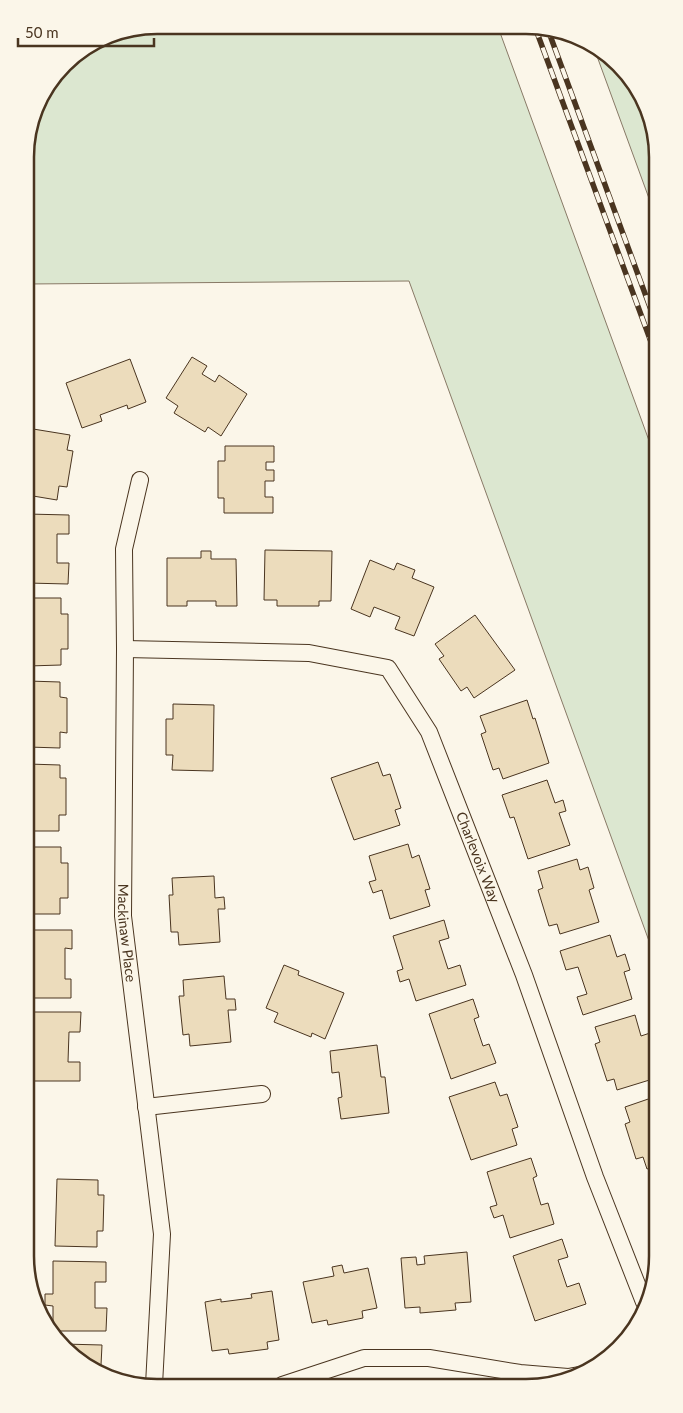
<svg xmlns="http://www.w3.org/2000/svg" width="683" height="1413" font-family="Lato,sans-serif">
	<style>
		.green { fill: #dce7d0; stroke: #887966 }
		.building { fill: #ecdcbc; stroke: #4a3520 }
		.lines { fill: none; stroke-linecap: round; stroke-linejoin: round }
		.street-casing { stroke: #4a3520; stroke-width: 18 }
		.street { stroke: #fbf6e9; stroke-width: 16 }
		.rail-casing { stroke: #4a3520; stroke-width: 5.5 }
		.rail { stroke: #fbf6e9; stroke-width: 4; stroke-dasharray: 11; stroke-linecap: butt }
		.labels { text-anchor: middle; stroke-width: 4; stroke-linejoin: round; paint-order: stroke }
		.street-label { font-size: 14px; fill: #4a3520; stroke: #fbf6e9 }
		.rim { fill: none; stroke: #4a3520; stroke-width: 2.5 }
	</style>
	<rect width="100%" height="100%" fill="#fbf6e9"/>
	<!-- green -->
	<g class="green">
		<polygon points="157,25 498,27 655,457 657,963 409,281 27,284 26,140 39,98 70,58 107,35"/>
		<polygon points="594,48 613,58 653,122 654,212"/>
	</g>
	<!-- building -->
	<g class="building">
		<polygon points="192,357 207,366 202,374 215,382 219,375 247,394 221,436 208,427 205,432 174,413 178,406 166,398"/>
		<polygon points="130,359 146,402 128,409 127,405 100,415 102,421 82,428 66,383"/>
		<polygon points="27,428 70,435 67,450 73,451 67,487 59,486 57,500 27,495"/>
		<polygon points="225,446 274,446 274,462 266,462 266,470 274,470 274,481 265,481 265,497 273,497 273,513 224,513 224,498 218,498 218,461 225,461"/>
		<polygon points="27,514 69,515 69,534 57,534 57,563 69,563 68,584 27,583"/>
		<polygon points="265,550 332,551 331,601 319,601 319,606 277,606 277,600 264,600"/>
		<polygon points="201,551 211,551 211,559 236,559 237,606 216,606 216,601 187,601 187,606 167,606 167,558 201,558"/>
		<polygon points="370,560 394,570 397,563 415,570 412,578 434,587 414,636 395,629 400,617 374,607 370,617 351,609"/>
		<polygon points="27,598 61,598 61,614 68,614 68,649 61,649 61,665 28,666"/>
		<polygon points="475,615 515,670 474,698 467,687 461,691 439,659 444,656 435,644"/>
		<polygon points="28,681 60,682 60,697 67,698 67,733 60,732 60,748 28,747"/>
		<polygon points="527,700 533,719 535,718 549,763 503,779 499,768 493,770 481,734 486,732 480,716"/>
		<polygon points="173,704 214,705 213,771 172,770 173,755 166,755 166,719 173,719"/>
		<polygon points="378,762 383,776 390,774 401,808 395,810 400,825 354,840 331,778"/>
		<polygon points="28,764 60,765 60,778 66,778 66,815 59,815 59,831 28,831"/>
		<polygon points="547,780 555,803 563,800 566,811 559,813 570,845 528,859 514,817 510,818 502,795"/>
		<polygon points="408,844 412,858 419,855 430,889 425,890 430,906 390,919 382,890 373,893 369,882 376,880 369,856"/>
		<polygon points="28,847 61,847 61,863 68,863 68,898 60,898 60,914 28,914"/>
		<polygon points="577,859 580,870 588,867 594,888 589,890 599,922 560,934 557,924 549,926 538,890 543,888 538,871"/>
		<polygon points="214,876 215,898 224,897 225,909 218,909 220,942 179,945 178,932 171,932 169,895 173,895 172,878"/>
		<polygon points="444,920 449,938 439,941 448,969 460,965 466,985 416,1001 409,979 400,982 397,971 403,969 393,936"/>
		<polygon points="28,930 72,930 72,949 65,948 65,979 71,979 71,998 29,998"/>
		<polygon points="610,935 617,957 625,954 630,970 624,972 632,999 583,1015 577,997 587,994 578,967 566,970 560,951"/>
		<polygon points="284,965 299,971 298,975 344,993 325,1039 312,1033 311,1037 274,1022 278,1013 266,1008"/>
		<polygon points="224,976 226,999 235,999 236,1010 228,1010 231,1042 190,1046 189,1034 183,1035 179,996 184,996 183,980"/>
		<polygon points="473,999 479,1017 474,1019 483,1046 489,1044 496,1063 451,1079 429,1014"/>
		<polygon points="29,1012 81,1012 80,1032 69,1032 68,1062 80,1062 80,1081 29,1081"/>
		<polygon points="635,1015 641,1036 650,1033 655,1050 649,1052 656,1078 617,1090 614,1079 607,1081 595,1044 600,1042 595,1027"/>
		<polygon points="377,1045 381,1077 385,1077 389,1113 341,1119 338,1098 342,1097 339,1072 332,1073 330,1051"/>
		<polygon points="495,1082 500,1096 507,1094 518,1127 512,1129 517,1145 471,1160 449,1097"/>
		<polygon points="657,1096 657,1166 647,1169 643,1157 636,1159 625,1124 630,1122 625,1107"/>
		<polygon points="531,1158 537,1176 533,1178 541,1205 548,1203 554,1224 510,1238 503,1215 494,1218 490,1207 497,1205 487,1172"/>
		<polygon points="57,1179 98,1180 98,1195 104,1195 103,1231 97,1231 97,1247 55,1246"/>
		<polygon points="657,1186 657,1209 651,1188"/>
		<polygon points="562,1239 568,1257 558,1260 567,1287 579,1283 586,1304 535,1321 513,1256"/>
		<polygon points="467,1252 471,1302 455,1303 456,1310 420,1313 420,1307 405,1308 401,1258 416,1257 417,1265 425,1264 424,1256"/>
		<polygon points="53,1261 106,1262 106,1282 95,1282 95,1308 107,1308 106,1331 54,1331 53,1328 53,1306 45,1305 45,1294 53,1294"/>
		<polygon points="342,1265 344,1273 368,1268 377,1308 362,1311 363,1318 328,1325 327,1320 312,1323 303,1282 334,1276 332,1267"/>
		<polygon points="272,1291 279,1340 267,1342 268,1349 229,1354 228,1349 212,1351 205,1302 221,1299 221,1302 252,1298 251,1294"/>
		<polygon points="63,1344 102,1345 101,1365 96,1365 96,1368 70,1355"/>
	</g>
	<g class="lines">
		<!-- street casing -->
		<g class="street-casing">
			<g id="street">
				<path id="s1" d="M140 480 124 549 125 649 123 916 162 1234 154 1385"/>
				<path id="s2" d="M125 649 309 653 388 668 429 732 524 975 595 1177 644 1302"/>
				<polyline points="146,1107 262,1094"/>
				<polyline points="282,1385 364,1358 429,1358 520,1373 568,1377 579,1375"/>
			</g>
		</g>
		<!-- street -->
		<use href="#street" class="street"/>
		<!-- rail casing -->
		<g class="rail-casing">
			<g id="rail">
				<polyline points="535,27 654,350"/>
				<polyline points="547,27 654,318"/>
			</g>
		</g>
		<!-- rail -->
		<use href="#rail" class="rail"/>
	</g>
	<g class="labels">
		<!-- street labels -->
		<g class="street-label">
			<text dy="5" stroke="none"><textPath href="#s2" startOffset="475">Charlevoix Way</textPath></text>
			<text dy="5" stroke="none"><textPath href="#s1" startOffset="455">Mackinaw Place</textPath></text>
		</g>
	</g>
	<!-- crop -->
	<path d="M0 0H683V1413H0ZM157 34H526A123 123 0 0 1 649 157V1256A123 123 0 0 1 526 1379H157A123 123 0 0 1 34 1256V157A123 123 0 0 1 157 34Z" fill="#fbf6e9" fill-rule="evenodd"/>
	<path class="rim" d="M157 34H526A123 123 0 0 1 649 157V1256A123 123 0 0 1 526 1379H157A123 123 0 0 1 34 1256V157A123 123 0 0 1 157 34Z"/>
	<!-- scale -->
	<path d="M18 38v8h136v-8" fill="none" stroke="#4a3520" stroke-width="2.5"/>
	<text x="25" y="38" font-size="15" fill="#4a3520" stroke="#fbf6e9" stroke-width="4" paint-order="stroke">50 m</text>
</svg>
